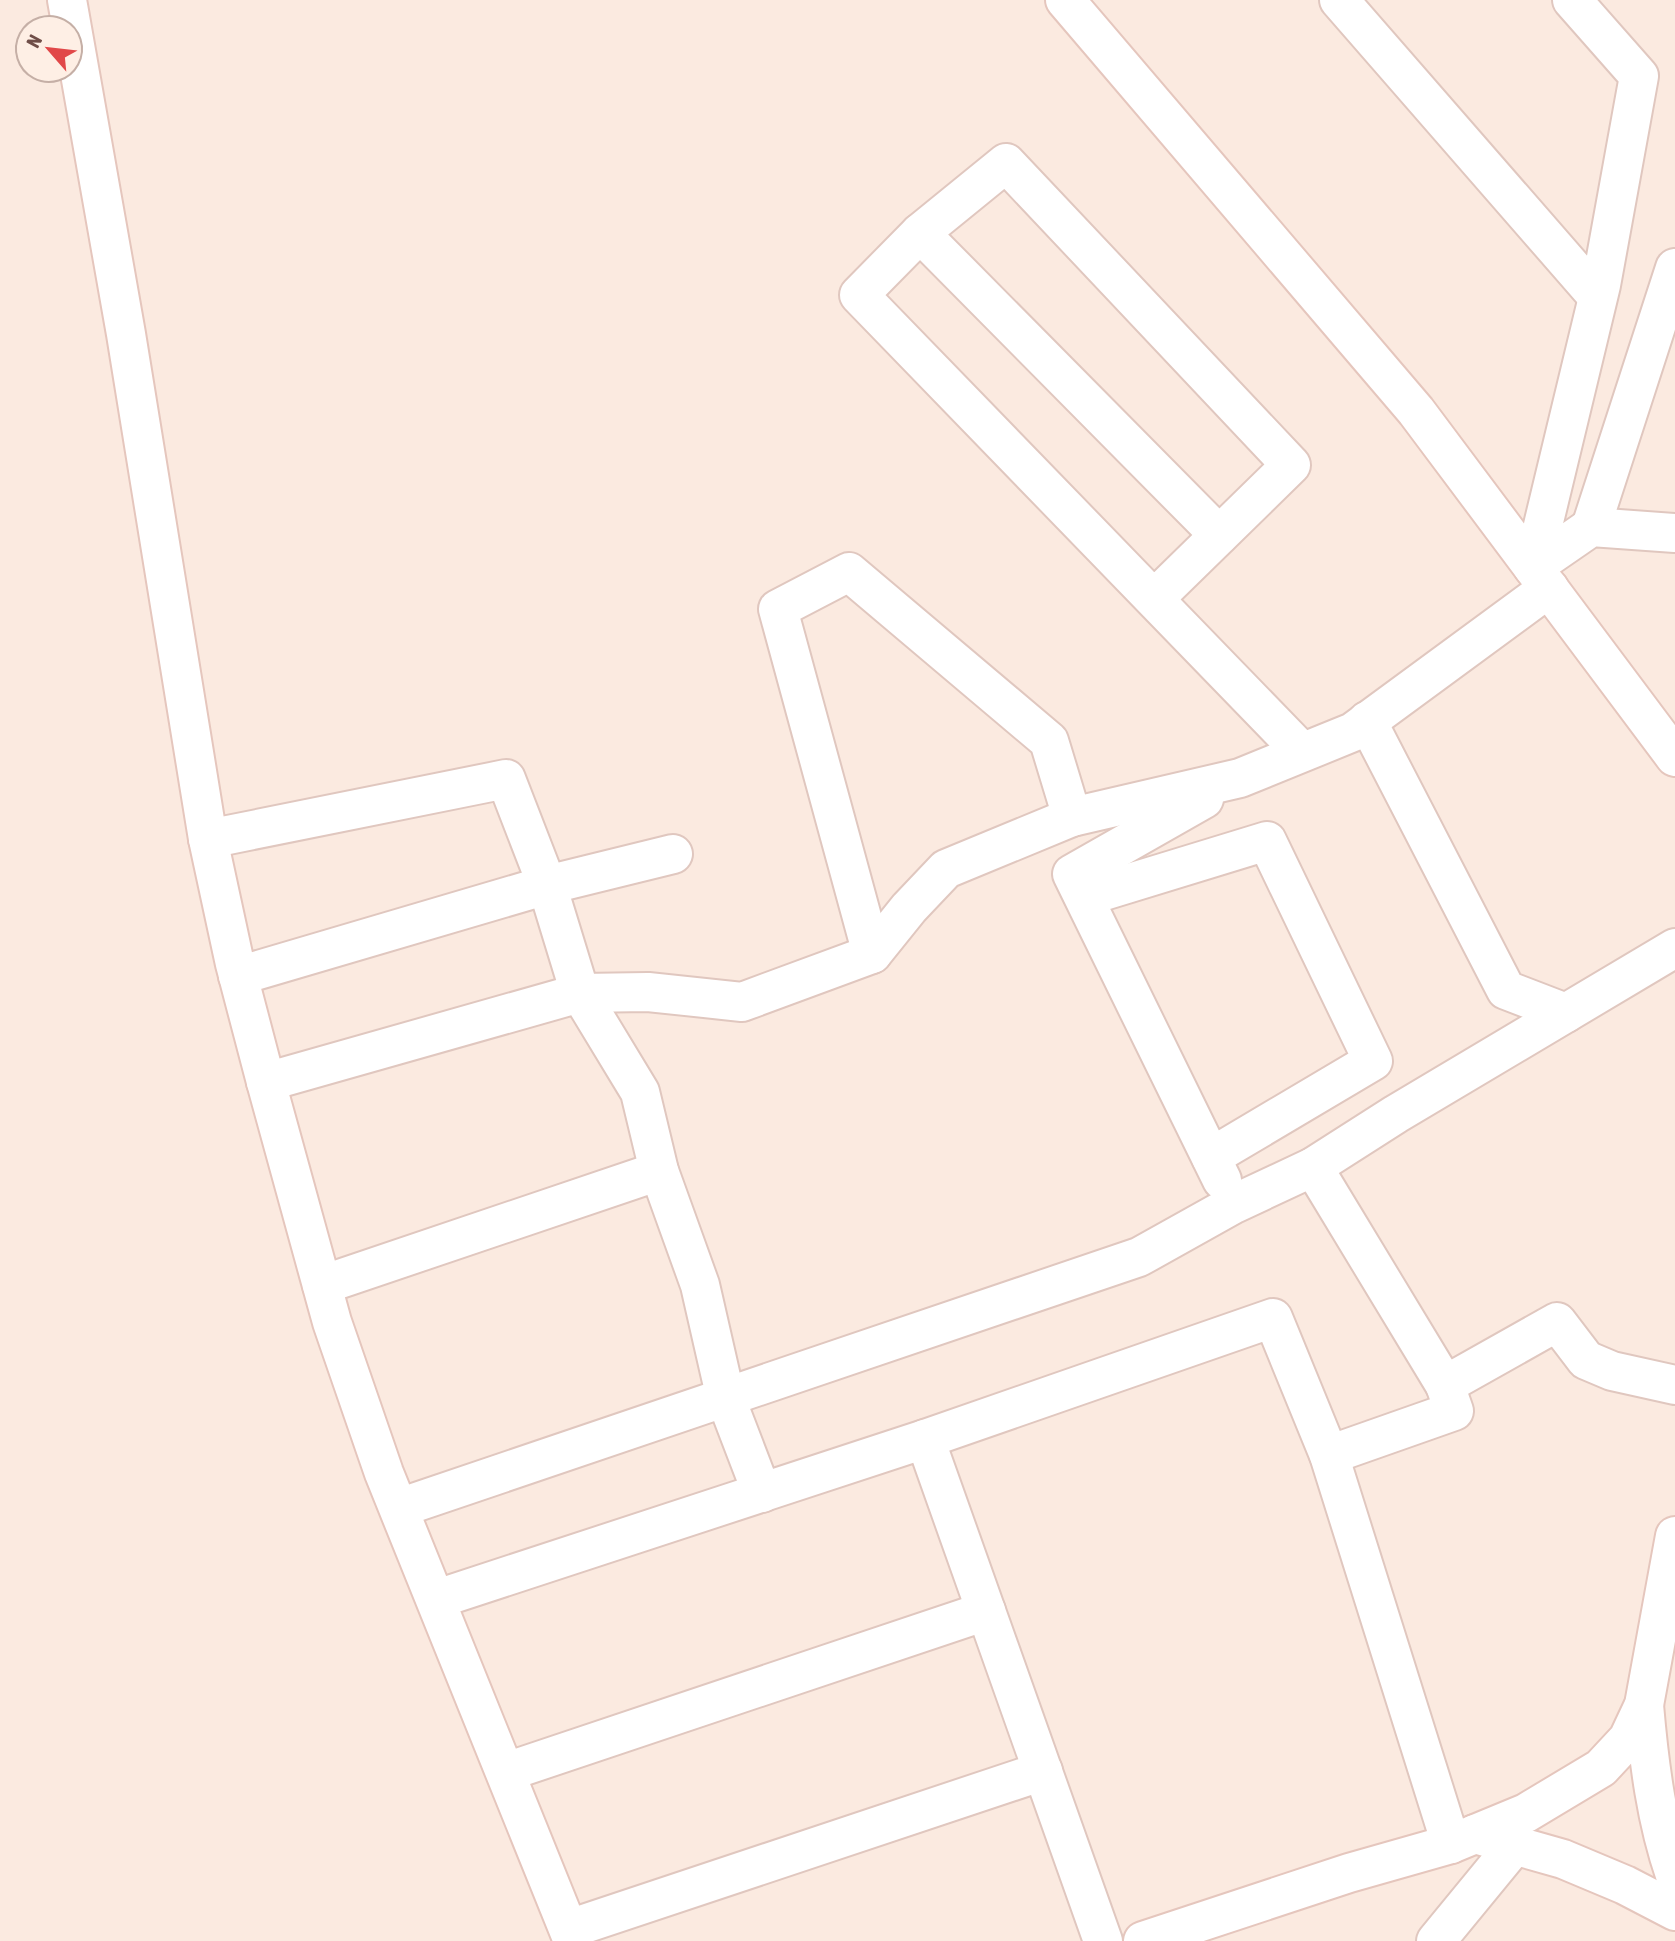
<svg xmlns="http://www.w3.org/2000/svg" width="1675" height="1941" font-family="'Asap Condensed',sans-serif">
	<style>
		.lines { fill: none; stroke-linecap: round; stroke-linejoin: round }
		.street-casing { stroke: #e0c7bf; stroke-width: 42 }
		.secondary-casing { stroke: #e5c6bd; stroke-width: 42 }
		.street { stroke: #fff; stroke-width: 38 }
		.secondary { stroke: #fff; stroke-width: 38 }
	</style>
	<rect width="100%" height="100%" fill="#fbeae0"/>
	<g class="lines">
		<!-- street casing -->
		<g class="street-casing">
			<g id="street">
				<polyline points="1339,0 1597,296"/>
				<polyline points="920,233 1219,535"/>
				<polyline points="1591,527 1675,268"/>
				<polyline points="1533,567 1601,285 1639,76 1572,0"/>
				<polyline points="1533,567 1591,527 1675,533"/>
				<polyline points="1154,599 1291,465 1006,163 920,233 859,295 1302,752"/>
				<polyline points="1367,721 1506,990 1566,1013"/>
				<polyline points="1204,799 1072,874 1222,1180"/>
				<polyline points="208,839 506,779 547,885 580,993 640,1092 659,1171 700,1285 726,1399 762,1493"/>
				<polyline points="1084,897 1267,841 1373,1061 1211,1157"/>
				<polyline points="872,954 778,609 849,572 1049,741 1072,817"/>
				<polyline points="238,976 547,885 673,854"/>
				<polyline points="266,1082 580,993 648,992 742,1002 872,954 909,908 946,869 1072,817 1240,778 1353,732 1549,588"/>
				<polyline points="1313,1167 1445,1385"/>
				<polyline points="322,1285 659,1171"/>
				<polyline points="925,1439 1103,1941"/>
				<polyline points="1329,1455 1454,1411 1445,1385 1557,1322 1586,1360 1612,1371 1675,1385"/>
				<polyline points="399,1508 1139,1257 1234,1204 1313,1167 1396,1114 1675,948"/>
				<polyline points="437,1599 925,1439 1273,1318 1329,1455 1451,1844"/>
				<polyline points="506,1772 986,1611"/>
				<polyline points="569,1929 1043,1771"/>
				<polyline points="1436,1941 1514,1846"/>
			</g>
		</g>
		<!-- secondary casing -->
		<g class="secondary-casing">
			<g id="secondary">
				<polyline points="67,0 126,334 208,839 235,964 266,1082 332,1322 384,1473 573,1941"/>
				<polyline points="1065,0 1416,411 1675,757"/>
				<path d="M1644 1705C1649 1763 1656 1820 1675 1875"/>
				<polyline points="1475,1834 1563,1859 1625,1885 1675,1911"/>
				<polyline points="1143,1941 1349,1873 1451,1844 1526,1813 1601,1768 1628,1739 1644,1705 1675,1536"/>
			</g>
		</g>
		<!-- street -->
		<use href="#street" class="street"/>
		<!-- secondary -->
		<use href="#secondary" class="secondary"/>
	</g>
	<!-- north arrow -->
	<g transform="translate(49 49) rotate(298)"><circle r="33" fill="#feefe5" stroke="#c5afa6" stroke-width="2"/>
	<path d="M0-5L12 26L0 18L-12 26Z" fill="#e14849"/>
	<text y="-10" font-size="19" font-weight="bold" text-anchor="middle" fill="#704e48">N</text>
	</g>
</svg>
